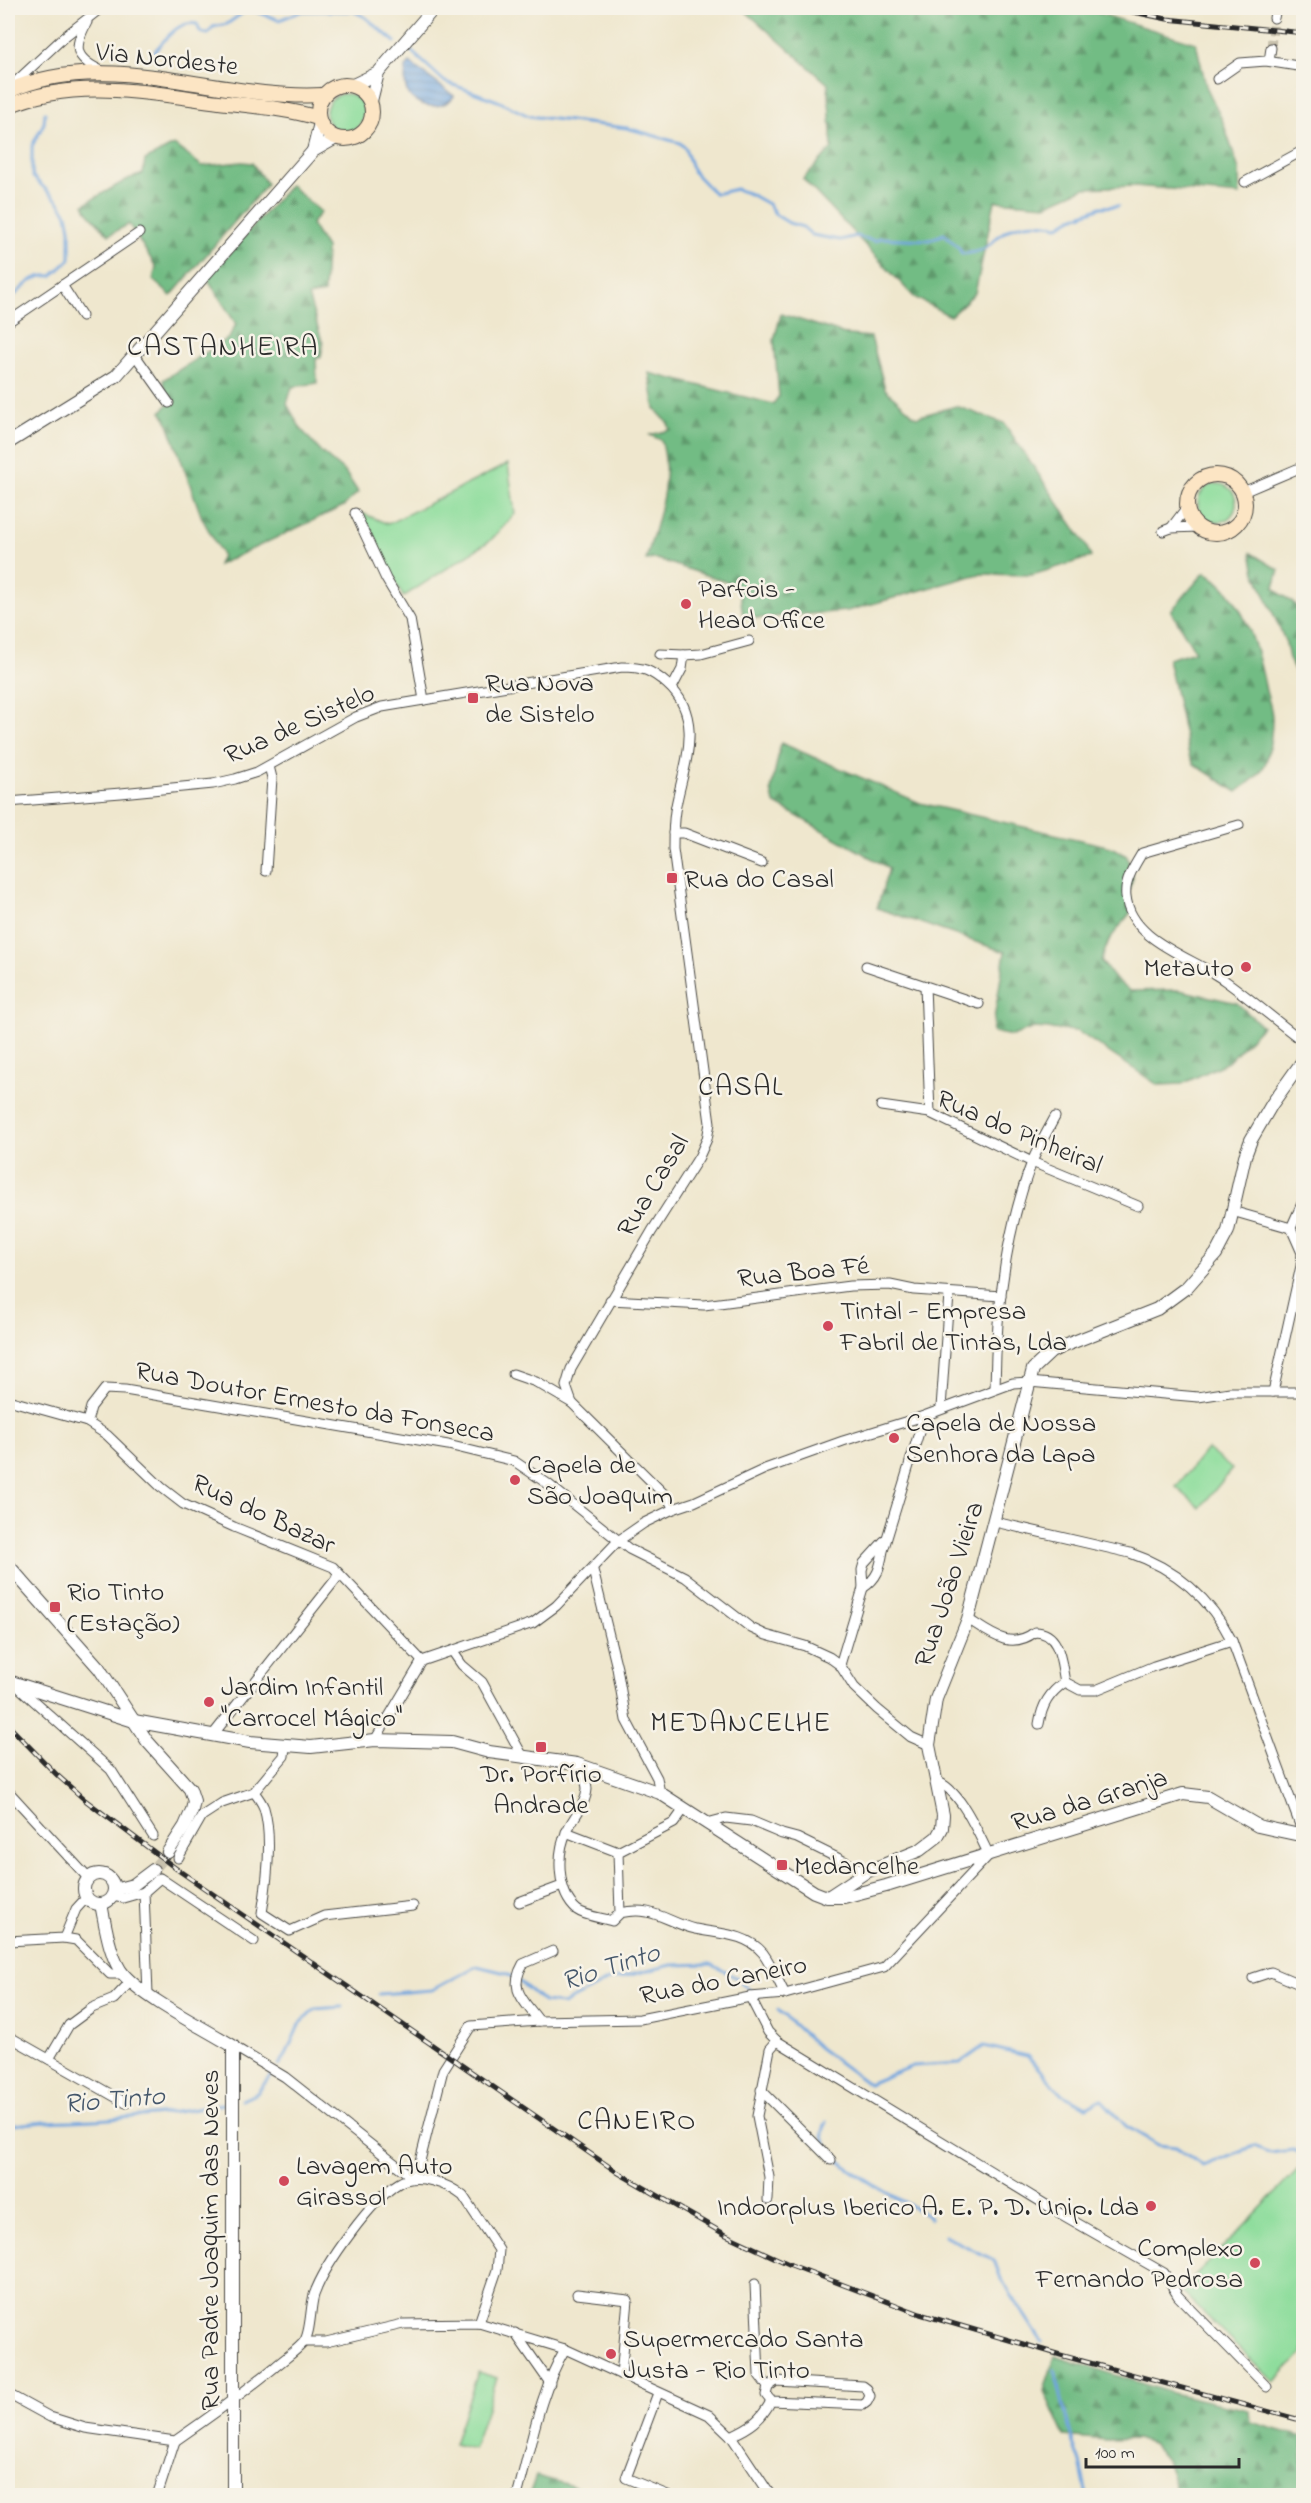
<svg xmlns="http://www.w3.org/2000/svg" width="1311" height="2503" font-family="'Indie Flower',sans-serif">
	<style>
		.green { fill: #8edd9c; stroke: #5c8464; stroke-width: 1.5 }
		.forest { fill: url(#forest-firs); stroke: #4e7458; stroke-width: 1.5 }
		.water { fill: url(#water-rules); stroke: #4e6884; stroke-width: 1.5 }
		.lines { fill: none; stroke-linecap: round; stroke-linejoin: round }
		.stream { stroke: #71a5de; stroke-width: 3 }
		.minor-tunnel { stroke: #c8c1ad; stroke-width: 9; stroke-dasharray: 9 4.5; stroke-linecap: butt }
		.tertiary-tunnel { stroke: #c8c1ad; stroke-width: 12; stroke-dasharray: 12 6; stroke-linecap: butt }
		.minor-casing { stroke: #484743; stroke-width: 11 }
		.tertiary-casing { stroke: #484743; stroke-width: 14 }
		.secondary-casing { stroke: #484743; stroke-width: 16 }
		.minor { stroke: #fff; stroke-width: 9 }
		.tertiary { stroke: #fff; stroke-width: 12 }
		.secondary { stroke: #fce5c4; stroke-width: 14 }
		.rail-casing { stroke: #2b2b2b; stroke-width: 5 }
		.rail { stroke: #f7f3e8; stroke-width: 3; stroke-dasharray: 9; stroke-linecap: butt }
		.poi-dot { fill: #d1495b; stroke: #f7f3e8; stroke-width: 2 }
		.labels { text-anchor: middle; stroke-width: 5; stroke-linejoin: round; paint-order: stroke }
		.street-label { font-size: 27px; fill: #2b2b2b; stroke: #f7f3e8 }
		.poi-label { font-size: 27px; fill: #2b2b2b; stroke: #f7f3e8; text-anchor: start }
		.neighbourhood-label { font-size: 28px; letter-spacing: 1.5px; fill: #2b2b2b; stroke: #f7f3e8 }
		.water-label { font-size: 28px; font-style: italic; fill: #44566a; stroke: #f7f3e8 }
	</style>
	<defs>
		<pattern id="forest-firs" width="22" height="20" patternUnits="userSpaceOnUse" patternTransform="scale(1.5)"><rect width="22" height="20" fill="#72bc84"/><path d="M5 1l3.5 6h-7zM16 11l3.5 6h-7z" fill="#5e996c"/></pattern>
		<pattern id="water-rules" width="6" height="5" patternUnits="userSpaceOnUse" patternTransform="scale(1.5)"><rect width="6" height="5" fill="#71a5de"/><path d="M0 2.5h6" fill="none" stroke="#5d87b4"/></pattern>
	</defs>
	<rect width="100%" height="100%" fill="#f7f3e8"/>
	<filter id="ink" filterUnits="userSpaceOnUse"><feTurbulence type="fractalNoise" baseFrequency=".0167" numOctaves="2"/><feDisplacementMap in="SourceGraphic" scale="12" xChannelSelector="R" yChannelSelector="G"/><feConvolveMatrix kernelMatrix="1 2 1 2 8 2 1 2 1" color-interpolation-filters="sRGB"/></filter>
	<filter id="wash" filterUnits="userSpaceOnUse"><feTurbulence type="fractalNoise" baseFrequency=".008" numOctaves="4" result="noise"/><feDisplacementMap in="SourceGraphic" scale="24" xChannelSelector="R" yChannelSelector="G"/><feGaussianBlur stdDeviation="1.35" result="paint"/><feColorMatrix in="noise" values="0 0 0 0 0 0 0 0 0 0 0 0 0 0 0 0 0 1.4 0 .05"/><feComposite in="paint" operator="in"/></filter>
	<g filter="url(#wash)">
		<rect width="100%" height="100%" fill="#efe7ce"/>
		<!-- green -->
		<g class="green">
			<circle cx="345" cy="113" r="19"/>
			<polygon points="508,464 515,514 491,540 403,597 363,516 364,514 388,524"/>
			<circle cx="1217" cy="503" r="19"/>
			<polygon points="1207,1449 1232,1469 1200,1508 1176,1487"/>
			<polygon points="1303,2164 1303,2354 1274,2382 1181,2291"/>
			<polygon points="478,2372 497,2378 473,2449 454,2444"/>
		</g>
		<!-- forest -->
		<g class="forest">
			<polygon points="742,8 1082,8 1196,43 1206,86 1223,122 1239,170 1240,195 1135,186 1084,188 1046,205 995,201 975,293 950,316 914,297 803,179 832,148 828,84"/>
			<polygon points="174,145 202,166 242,162 252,163 267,184 171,296 153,280 156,267 129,224 109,235 87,211 84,204 128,179 143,174 145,160"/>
			<polygon points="290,185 321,212 311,224 326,248 324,293 308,296 323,344 321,357 316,358 317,383 292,387 287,404 301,429 321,452 345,472 358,492 344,506 218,565 222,555 202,518 166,418 161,412 169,403 163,380 229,338 236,324 207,278"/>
			<path d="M781 314 848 335 871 337 885 389 916 417 956 406 1004 423 1085 543 1091 557 1032 575 979 574 847 611 758 618 743 616 739 586 657 559 646 560C656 522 674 479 661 440L650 435 670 430 668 423 655 409 649 373 773 404 779 396 774 340Z"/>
			<path d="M1251 553 1279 570 1274 588C1283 598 1296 601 1302 612L1303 610V712L1300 681 1289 659 1286 643 1255 572Z"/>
			<path d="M1205 572C1244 594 1258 650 1266 691 1268 699 1272 709 1272 718 1272 730 1270 746 1267 759 1263 774 1248 783 1237 792L1194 764 1189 755 1168 659 1195 651 1171 611Z"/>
			<polygon points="781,743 920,803 1111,847 1127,856 1133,878 1128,892 1134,908 1109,940 1101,961 1116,980 1130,991 1179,990 1237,1003 1262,1026 1228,1062 1182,1084 1158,1085 1077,1031 1034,1028 1012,1036 992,1032 1005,952 877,908 889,868 774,803 771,790"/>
			<polygon points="1055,2356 1172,2393 1249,2410 1250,2422 1303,2437 1303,2495 1178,2495 1166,2460 1153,2445 1136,2439 1107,2440 1064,2436 1044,2391"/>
			<polygon points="536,2476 570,2485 591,2495 529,2495"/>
		</g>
		<!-- water -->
		<path class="water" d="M410 63 454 96C444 111 415 109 407 91 404 84 405 75 406 67Z"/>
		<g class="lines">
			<!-- stream -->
			<g class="stream">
				<path d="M410 50 445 82 498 101 529 116 627 128 680 143 685 148 693 171 715 194 736 189 750 194 768 204 776 215 789 223 803 227 812 235 840 240 856 236 875 241 880 238 929 240 944 234 959 248 962 254C996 251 988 238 1012 228 1026 221 1045 223 1059 226L1072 218 1101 207 1118 206"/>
				<path d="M151 55C164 43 175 20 197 24L200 32 208 34 213 27 227 24 244 12 252 10 279 20 302 11H353L365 17 395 42"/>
				<path d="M8 300C24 290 30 273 52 276L70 259V229L67 214 58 201 33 177 32 171V146L44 123 45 113"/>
				<polyline points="520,1982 544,2002 563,2004 609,1980 672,1965 711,1964 737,1978 752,1992"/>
				<polyline points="379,1994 432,1990 477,1966 506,1973 514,1978"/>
				<polyline points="778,2010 818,2047 868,2084 913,2066 960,2063 984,2046 1027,2056 1063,2095 1087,2107 1101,2099 1126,2126 1158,2145 1176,2147 1203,2166 1254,2146 1270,2153 1293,2150 1304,2154"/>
				<polyline points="279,2065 285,2057 299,2025 315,2009 342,2007"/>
				<polyline points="242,2100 257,2093 272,2074"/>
				<path d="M827 2122C825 2126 822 2130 823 2135 827 2168 905 2199 930 2218"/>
				<path d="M8 2126C42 2120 74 2122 109 2119 147 2116 185 2112 223 2104"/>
				<polyline points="945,2236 994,2260 1001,2279 1042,2342"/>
				<polyline points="1054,2369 1073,2443 1080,2462 1087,2496"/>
			</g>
		</g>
	</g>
	<g filter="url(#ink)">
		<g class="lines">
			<!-- minor-tunnel -->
			<polyline class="minor-tunnel" points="1271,48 1274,18"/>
			<!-- tertiary-tunnel -->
			<polyline class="tertiary-tunnel" points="153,1870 168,1852"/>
			<!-- minor casing -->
			<g class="minor-casing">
				<g id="minor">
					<polyline points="1274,18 1276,8"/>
					<path d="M87 22C73 48 74 58 102 71"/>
					<polyline points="1269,61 1271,48"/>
					<polyline points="1217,79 1240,63 1266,61 1304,67"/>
					<polyline points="8,89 64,37 101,8"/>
					<polyline points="1245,182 1304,150"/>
					<polyline points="62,285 82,316"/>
					<polyline points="8,322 139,233"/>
					<polyline points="135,355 169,403"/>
					<polyline points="1243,492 1304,466"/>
					<polyline points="355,513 386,579 410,619 424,700"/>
					<polyline points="1171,528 1187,507"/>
					<polyline points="1163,531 1171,528 1198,527"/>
					<polyline points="660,654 684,655"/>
					<polyline points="672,688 682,669 684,655 701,654 749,641"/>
					<path d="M8 802 121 793 213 784 235 779 257 772 356 717 382 707 622 667C643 667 651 670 667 684 707 719 682 769 675 811 673 824 673 836 673 849L710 1123 707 1139 699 1157 652 1231 571 1369 566 1386 572 1403 668 1498 674 1509"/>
					<path d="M1239 825 1142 853C1135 865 1124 881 1126 896 1130 941 1192 957 1224 980 1251 999 1277 1022 1304 1042"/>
					<polyline points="673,833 684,833 762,863"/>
					<polyline points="266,871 272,778 269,766"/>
					<polyline points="866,966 979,1004"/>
					<polyline points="925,986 930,1113"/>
					<polyline points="881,1106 930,1113 1032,1162 1138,1206"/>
					<polyline points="1232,1211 1291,1228 1302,1253 1301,1266 1273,1392"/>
					<polyline points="1291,1228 1304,1199"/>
					<polyline points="610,1300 704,1305 850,1286 890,1285 914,1290 1001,1296"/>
					<polyline points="513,1374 536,1382 572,1403"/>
					<path d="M995 1388C996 1313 1005 1233 1032 1162 1038 1147 1047 1132 1055 1117"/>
					<polyline points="8,1400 87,1422 107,1435 161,1487 183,1504 234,1527 333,1567 422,1661"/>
					<polyline points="941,1408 949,1294"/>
					<polyline points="87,1422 91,1407 105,1389 125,1390 448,1445 514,1461 548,1484 629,1549 685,1577 751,1628 766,1635 805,1646 829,1657 840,1665 854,1687 877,1709 911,1737 929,1745"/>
					<path d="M995 1522 1130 1553C1175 1568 1211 1599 1232 1641L1304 1836"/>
					<polyline points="593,1570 617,1668 626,1720 657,1778 660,1793"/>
					<path d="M863 1588C878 1578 880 1568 883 1551L924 1416"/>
					<path d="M968 1619C990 1633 1010 1651 1035 1632 1061 1632 1061 1664 1065 1682L1080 1690H1096L1154 1666 1232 1641"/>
					<polyline points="453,1652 462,1665 482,1682 522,1755"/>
					<polyline points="840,1665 863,1588 862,1570 864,1563 884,1541"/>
					<polyline points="16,1685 111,1770 153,1836"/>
					<path d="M1039 1724C1042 1705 1049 1693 1065 1682"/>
					<polyline points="212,1736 336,1579 338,1573"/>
					<polyline points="375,1740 422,1661 533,1623 556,1606 618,1541 644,1523 673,1509 694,1502 765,1469 843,1441 924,1416 1013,1383 1029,1382 1198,1397 1230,1392 1304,1392"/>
					<path d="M285 1747 284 1756 254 1792C258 1797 262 1803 264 1808 273 1838 267 1883 262 1913L290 1931 324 1916 413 1906"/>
					<path d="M577 1764C581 1772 587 1780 587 1789 586 1805 573 1817 567 1831 556 1853 557 1893 577 1910 585 1916 602 1918 612 1921L620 1913 618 1852"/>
					<polyline points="8,1791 89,1879"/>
					<polyline points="707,1823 726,1818 751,1821 782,1834 797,1838 866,1872"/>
					<polyline points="566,1832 618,1852 674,1823 684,1809"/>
					<polyline points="178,1858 202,1816 222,1803 254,1792"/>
					<polyline points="112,1896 123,1898 144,1892"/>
					<polyline points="519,1902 562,1886"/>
					<path d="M620 1913C653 1905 666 1922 695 1929 719 1934 746 1933 763 1953 772 1965 778 1981 785 1994"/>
					<polyline points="64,1938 76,1940 110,1974 123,1974"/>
					<polyline points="8,1941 64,1938 76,1909 87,1897"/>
					<polyline points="1253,1978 1271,1972 1304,1986"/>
					<polyline points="148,1994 144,1892 160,1878 254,1941"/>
					<polyline points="750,1997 768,2032 777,2041 1061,2214 1164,2273 1178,2296 1267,2387"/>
					<path d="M539 2021C524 2000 508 1990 523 1964L553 1951"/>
					<polyline points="8,2036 126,2103"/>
					<polyline points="233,2046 285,2077 413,2178"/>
					<polyline points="49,2059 69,2025 92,2008 114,1999 131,1981"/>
					<polyline points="761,2090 831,2160"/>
					<path d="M413 2178 418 2169 443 2070 471 2026 539 2021 640 2019 750 1997 785 1994 884 1967 989 1855C978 1833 960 1789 936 1781"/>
					<polyline points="768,2200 769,2177 757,2116 770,2049 777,2041"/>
					<polyline points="755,2284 759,2375 768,2387"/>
					<polyline points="577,2294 628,2300 621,2375"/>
					<polyline points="515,2333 550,2383"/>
					<polyline points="305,2342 326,2342 403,2324 479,2323 565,2349 709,2415 731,2436 771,2496"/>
					<polyline points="658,2393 626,2478 670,2496"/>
					<path d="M8 2394 50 2417 85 2428 175 2441C210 2417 243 2393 275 2367 284 2359 295 2352 303 2343 311 2335 310 2307 314 2295 325 2264 372 2199 399 2183 418 2172 448 2184 463 2196L499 2250 497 2270 479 2323"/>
					<path d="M731 2436C751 2427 761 2420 771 2401L863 2405 867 2402 870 2396 867 2389 863 2386 776 2381 768 2387 766 2395 771 2401"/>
					<polyline points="157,2496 175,2441"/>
					<path d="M517 2496C531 2447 539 2393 565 2349"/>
				</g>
			</g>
			<!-- tertiary casing -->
			<g class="tertiary-casing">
				<g id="tertiary">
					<polyline points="353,85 378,73 434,8"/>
					<polyline points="371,101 378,73"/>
					<polyline points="313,151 320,123"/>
					<polyline points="8,443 116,376 313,151 336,138"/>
					<polyline points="8,1565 99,1668 147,1741 190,1789 194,1801 192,1810 185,1826 168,1852"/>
					<polyline points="8,1681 134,1721 250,1742 311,1747 375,1740 452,1742 489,1752 577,1764 660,1793 814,1892 827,1897 844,1897 886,1886 1183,1794 1208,1797 1258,1826 1295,1834 1304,1834"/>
					<circle cx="99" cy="1889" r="15"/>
					<polyline points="114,1890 133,1885 153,1870"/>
					<polyline points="828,1897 866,1872 920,1850 937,1837 942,1828 943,1815 929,1745 936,1699 968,1619 1033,1369 1051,1352 1061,1347 1157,1309 1187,1287 1216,1254 1228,1231 1245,1156 1251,1140 1272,1104 1304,1059"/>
					<path d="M101 1904C105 1923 110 1960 124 1975 146 1999 202 2027 233 2046V2496"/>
				</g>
			</g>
			<!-- secondary casing -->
			<g class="secondary-casing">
				<g id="secondary">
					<circle cx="345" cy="112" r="27"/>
					<path d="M8 91C109 46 219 101 323 95"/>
					<path d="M8 106C75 77 149 93 219 102 252 106 286 108 318 118"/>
					<circle cx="1216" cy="504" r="29"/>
				</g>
			</g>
			<!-- minor -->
			<use href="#minor" class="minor"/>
			<!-- tertiary -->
			<use href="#tertiary" class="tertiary"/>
			<!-- secondary -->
			<use href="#secondary" class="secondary"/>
			<!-- rail casing -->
			<g class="rail-casing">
				<g id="rail">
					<polyline points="1114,8 1167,19 1304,33"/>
					<polyline points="8,1725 57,1775 85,1800 178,1870 617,2172 726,2235 791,2265 920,2314 1064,2356 1304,2421"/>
				</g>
			</g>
			<!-- rail -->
			<use href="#rail" class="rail"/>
		</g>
	</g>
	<!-- markers -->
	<g class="poi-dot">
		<circle cx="686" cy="604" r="6"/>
		<rect x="467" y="692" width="12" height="12" rx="3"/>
		<rect x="666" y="872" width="12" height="12" rx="3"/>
		<circle cx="1246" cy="967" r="6"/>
		<circle cx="828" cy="1326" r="6"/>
		<circle cx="894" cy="1438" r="6"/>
		<circle cx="515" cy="1480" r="6"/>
		<rect x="49" y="1601" width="12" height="12" rx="3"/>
		<circle cx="209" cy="1702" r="6"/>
		<rect x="535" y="1741" width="12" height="12" rx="3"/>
		<rect x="776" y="1859" width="12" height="12" rx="3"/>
		<circle cx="284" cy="2181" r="6"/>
		<circle cx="1151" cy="2206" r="6"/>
		<circle cx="1255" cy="2263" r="6"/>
		<circle cx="611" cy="2354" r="6"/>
	</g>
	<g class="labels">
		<!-- street labels -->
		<g class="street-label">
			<text transform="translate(167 58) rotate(6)" y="9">Via Nordeste</text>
			<text transform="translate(299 723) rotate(-24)" y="9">Rua de Sistelo</text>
			<text transform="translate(1020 1131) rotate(23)" y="9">Rua do Pinheiral</text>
			<text transform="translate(652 1185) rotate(-59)" y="9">Rua Casal</text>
			<text transform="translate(803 1271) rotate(-6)" y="9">Rua Boa Fé</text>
			<text transform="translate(315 1401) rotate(10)" y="9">Rua Doutor Ernesto da Fonseca</text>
			<text transform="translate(264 1513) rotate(25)" y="9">Rua do Bazar</text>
			<text transform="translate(948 1584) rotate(-72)" y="9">Rua João Vieira</text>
			<text transform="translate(1089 1799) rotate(-17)" y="9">Rua da Granja</text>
			<text transform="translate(723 1979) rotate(-11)" y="9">Rua do Caneiro</text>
			<text transform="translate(209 2240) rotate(-90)" y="9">Rua Padre Joaquim das Neves</text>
		</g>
		<!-- poi labels -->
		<g class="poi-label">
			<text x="698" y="597">Parfois -<tspan x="698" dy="31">Head Office</tspan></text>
			<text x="485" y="691">Rua Nova<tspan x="485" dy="31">de Sistelo</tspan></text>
			<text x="684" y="887">Rua do Casal</text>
			<text x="1234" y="976" text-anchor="end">Metauto</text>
			<text x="840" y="1319">Tintal - Empresa<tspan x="840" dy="31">Fabril de Tintas, Lda</tspan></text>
			<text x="906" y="1431">Capela de Nossa<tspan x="906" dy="31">Senhora da Lapa</tspan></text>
			<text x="527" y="1473">Capela de<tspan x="527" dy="31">São Joaquim</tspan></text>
			<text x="67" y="1600">Rio Tinto<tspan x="67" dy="31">(Estação)</tspan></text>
			<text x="221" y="1695">Jardim Infantil<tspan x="221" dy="31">"Carrocel Mágico"</tspan></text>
			<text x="541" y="1782" text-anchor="middle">Dr. Porfírio<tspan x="541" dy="31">Andrade</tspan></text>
			<text x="794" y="1874">Medancelhe</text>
			<text x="296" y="2174">Lavagem Auto<tspan x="296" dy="31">Girassol</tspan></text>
			<text x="1139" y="2215" text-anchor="end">Indoorplus Iberico A. E. P. D. Unip. Lda</text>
			<text x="1243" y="2256" text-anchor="end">Complexo<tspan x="1243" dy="31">Fernando Pedrosa</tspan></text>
			<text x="623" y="2347">Supermercado Santa<tspan x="623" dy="31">Justa - Rio Tinto</tspan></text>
		</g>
		<!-- neighbourhood labels -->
		<g class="neighbourhood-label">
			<text x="223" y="355">CASTANHEIRA</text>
			<text x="741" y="1095">CASAL</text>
			<text x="741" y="1731">MEDANCELHE</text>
			<text x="637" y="2129">CANEIRO</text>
		</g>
		<!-- water labels -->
		<g class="water-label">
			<text transform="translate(610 1965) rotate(-18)" y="10">Rio Tinto</text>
			<text transform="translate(114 2098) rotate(-5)" y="10">Rio Tinto</text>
		</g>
	</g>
	<!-- margin -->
	<rect width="1311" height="2503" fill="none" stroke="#f7f3e8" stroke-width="30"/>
	<!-- scale -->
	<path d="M1086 2458v9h153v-9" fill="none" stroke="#2b2b2b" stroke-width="3"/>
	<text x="1095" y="2458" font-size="18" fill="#2b2b2b" stroke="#f7f3e8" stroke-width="4.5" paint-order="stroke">100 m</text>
</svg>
